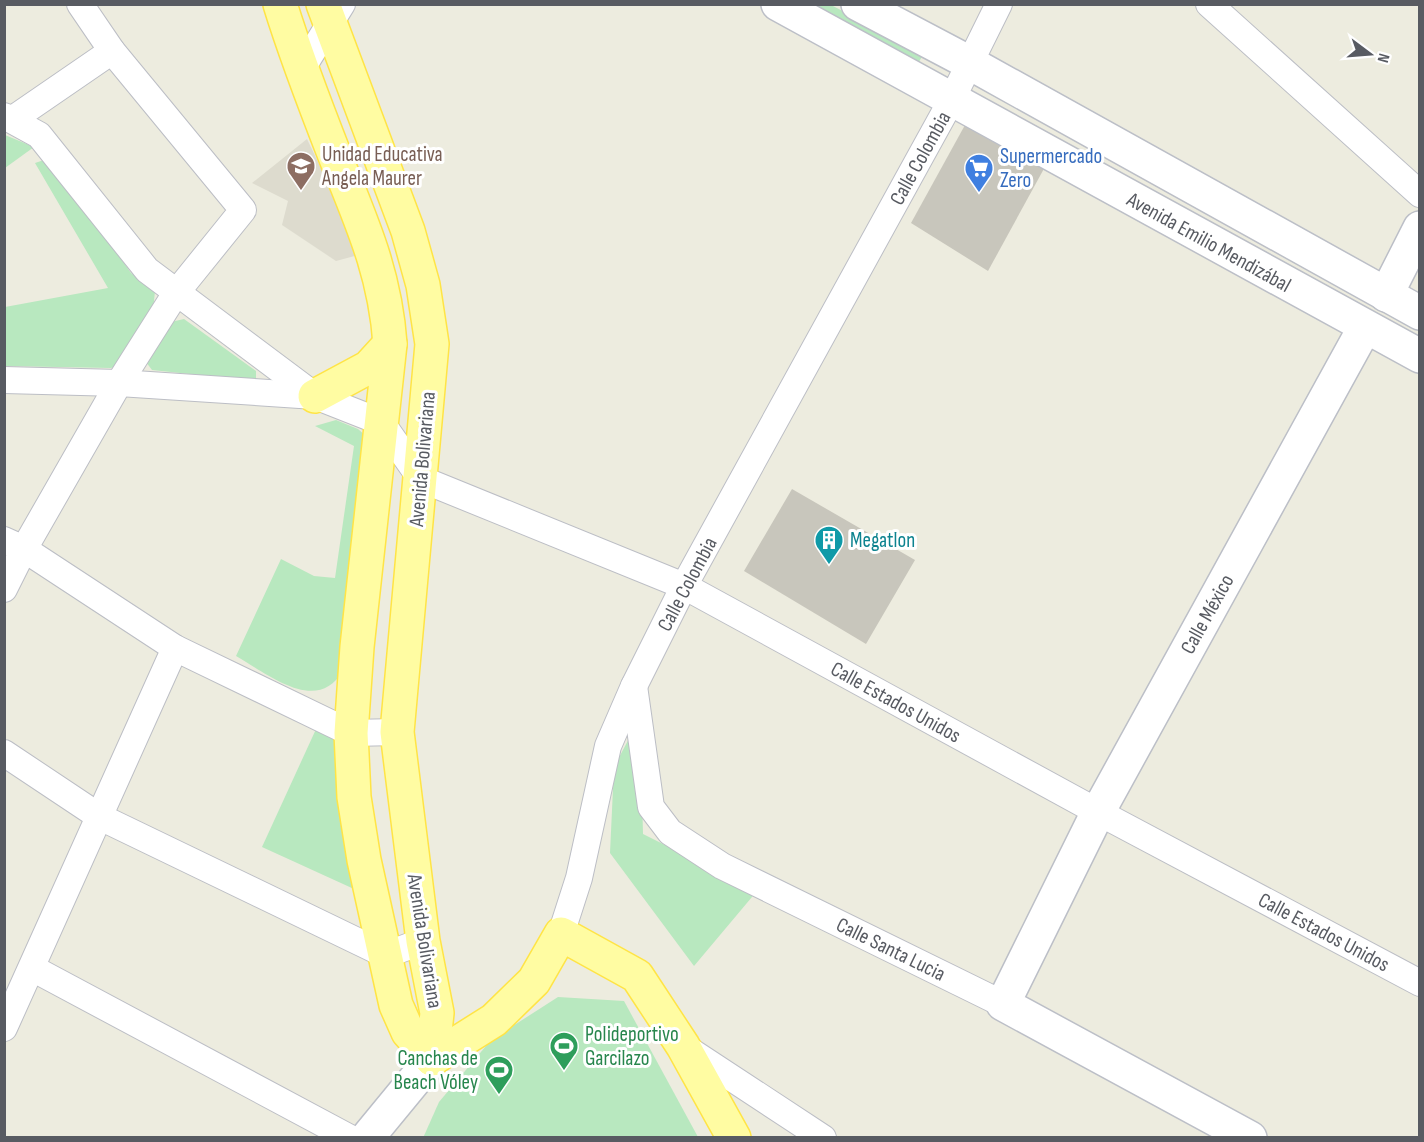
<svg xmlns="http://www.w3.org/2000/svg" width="1424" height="1142" font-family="'Sofia Sans Condensed',sans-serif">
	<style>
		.education { fill: #dddbce }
		.green { fill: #b8e8bf }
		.building { fill: #c8c6bc }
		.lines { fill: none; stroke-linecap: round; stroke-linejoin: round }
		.street-casing { stroke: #bcbec5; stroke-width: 28 }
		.secondary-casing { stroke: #bcbfc7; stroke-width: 36 }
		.primary-casing { stroke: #ffe446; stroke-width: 36 }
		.street { stroke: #fff; stroke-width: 26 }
		.secondary { stroke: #fff; stroke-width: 33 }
		.primary { stroke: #fffca2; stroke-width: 33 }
		.labels { text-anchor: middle; stroke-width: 6; stroke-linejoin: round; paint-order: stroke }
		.education-label { font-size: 21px; fill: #785e54; stroke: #fff; text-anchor: start }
		.shop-label { font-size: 21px; fill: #366cbe; stroke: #fff; text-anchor: start }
		.street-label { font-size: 21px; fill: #585b62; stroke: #fff }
		.culture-label { font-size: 21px; fill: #0d838f; stroke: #fff; text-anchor: start }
		.leisure-label { font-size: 21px; fill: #27864d; stroke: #fff; text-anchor: start }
	</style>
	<rect width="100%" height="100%" fill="#edecdf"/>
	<!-- education -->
	<polygon class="education" points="307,139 362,254 336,261 282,225 288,201 252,183"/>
	<!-- green -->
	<g class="green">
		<polygon points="797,5 831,5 924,53 916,67"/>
		<polygon points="5,135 34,147 5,168"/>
		<polygon points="50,158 131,273 155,291 153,311 121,364 111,368 5,366 5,307 108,288 35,163"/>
		<polygon points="184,319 256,371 256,381 152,370 146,362 171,322"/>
		<path d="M336 420 358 429 367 437 343 670C318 716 268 674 236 656L281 559 314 576 335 578 354 446 315 426Z"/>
		<polygon points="317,727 345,736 354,889 262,847"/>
		<polygon points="633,731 642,796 643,834 757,891 694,966 610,853 614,767"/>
		<polygon points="558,997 624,1001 698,1137 423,1138 439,1102 491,1040"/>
	</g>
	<!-- building -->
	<g class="building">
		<polygon points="965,125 1046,165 988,271 911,223"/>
		<polygon points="792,489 915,560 866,644 744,571"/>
	</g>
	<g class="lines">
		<!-- street casing -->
		<g class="street-casing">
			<g id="street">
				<polyline points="1209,4 1420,194"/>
				<polyline points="301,70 342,4"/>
				<polyline points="4,116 39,135 147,270 315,396 381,422 421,479 684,586 1098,812 1420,983"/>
				<polyline points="13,119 112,51"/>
				<polyline points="4,380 119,383 315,396"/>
				<polyline points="4,540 24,549 175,648 351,733 397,732"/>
				<polyline points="4,589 24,549 119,383 176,293 243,210 112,51 80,4"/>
				<polyline points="634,686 651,807 670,832 722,866 1003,1004"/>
				<polyline points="4,753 100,817 386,955 423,941"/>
				<polyline points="561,934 579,878 608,746 634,686 684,586 951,101 999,4"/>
				<polyline points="32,968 350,1138"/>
				<polyline points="4,1028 175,648"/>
				<polyline points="683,1046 823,1138"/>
			</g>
		</g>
		<!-- secondary casing -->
		<g class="secondary-casing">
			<g id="secondary">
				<polyline points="778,4 1420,356"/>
				<polyline points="858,4 968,62 1420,313"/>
				<polyline points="1386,295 1420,228"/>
				<polyline points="367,1138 432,1059"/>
				<polyline points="1250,1138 1003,1004 1098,812 1365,327"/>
			</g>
		</g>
		<!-- primary casing -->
		<g class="primary-casing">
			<g id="primary">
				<path d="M280 4C296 56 315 105 335 156 361 221 385 272 390 344L357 647 351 733 354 797 364 860 396 1005 408 1032 432 1059"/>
				<polyline points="323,4 408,231 423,285 432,344 397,732 423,941 437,1013 432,1059"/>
				<polyline points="315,396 369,367 390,344"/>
				<polyline points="432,1059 494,1020 534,981 561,934 637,976 683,1046 734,1138"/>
			</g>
		</g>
		<!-- street -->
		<use href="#street" class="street"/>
		<!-- secondary -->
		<use href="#secondary" class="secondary"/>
		<!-- primary -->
		<use href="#primary" class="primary"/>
	</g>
	<!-- icons -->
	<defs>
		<g id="school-pin" transform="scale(1.5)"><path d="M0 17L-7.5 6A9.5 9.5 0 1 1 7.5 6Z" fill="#8d6e63" stroke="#fff"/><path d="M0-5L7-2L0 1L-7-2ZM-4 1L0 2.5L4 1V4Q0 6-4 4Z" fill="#fff"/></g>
		<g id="supermarket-pin" transform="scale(1.5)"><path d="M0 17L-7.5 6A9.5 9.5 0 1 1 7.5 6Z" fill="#3f7fe0" stroke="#fff"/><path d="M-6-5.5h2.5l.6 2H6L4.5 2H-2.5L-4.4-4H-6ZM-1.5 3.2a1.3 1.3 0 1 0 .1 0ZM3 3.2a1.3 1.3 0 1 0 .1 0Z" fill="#fff"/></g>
		<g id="building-pin" transform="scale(1.5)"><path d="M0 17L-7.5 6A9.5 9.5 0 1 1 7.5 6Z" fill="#0f9aa8" stroke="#fff"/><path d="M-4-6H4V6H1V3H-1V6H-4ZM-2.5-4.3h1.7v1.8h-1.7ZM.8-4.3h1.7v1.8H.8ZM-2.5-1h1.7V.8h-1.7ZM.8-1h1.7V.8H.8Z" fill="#fff"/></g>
		<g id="stadium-pin" transform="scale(1.5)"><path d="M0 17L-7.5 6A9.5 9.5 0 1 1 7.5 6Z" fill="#2e9e5b" stroke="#fff"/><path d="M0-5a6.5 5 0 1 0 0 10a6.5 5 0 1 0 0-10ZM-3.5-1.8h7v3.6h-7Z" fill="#fff"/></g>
	</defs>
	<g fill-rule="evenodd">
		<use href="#school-pin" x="301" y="166"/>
		<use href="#supermarket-pin" x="979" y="168"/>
		<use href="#building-pin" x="829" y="540"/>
		<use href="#stadium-pin" x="564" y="1046"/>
		<use href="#stadium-pin" x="499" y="1070"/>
	</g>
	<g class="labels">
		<!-- education labels -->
		<g class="education-label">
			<text x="322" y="161">Unidad Educativa<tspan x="322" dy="24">Angela Maurer</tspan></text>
		</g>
		<!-- shop labels -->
		<g class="shop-label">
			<text x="1000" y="163">Supermercado<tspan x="1000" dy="24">Zero</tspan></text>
		</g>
		<!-- street labels -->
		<g class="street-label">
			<text transform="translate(920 158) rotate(-61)" y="7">Calle Colombia</text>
			<text transform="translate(1209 242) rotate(29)" y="7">Avenida Emilio Mendizábal</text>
			<text transform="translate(422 459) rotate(-85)" y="7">Avenida Bolivariana</text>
			<text transform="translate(687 584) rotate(-62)" y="7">Calle Colombia</text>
			<text transform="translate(1207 614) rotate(-61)" y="7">Calle México</text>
			<text transform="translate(896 702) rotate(29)" y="7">Calle Estados Unidos</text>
			<text transform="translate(1324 932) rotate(28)" y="7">Calle Estados Unidos</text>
			<text transform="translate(425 941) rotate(81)" y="7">Avenida Bolivariana</text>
			<text transform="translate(891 949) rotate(26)" y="7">Calle Santa Lucia</text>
		</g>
		<!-- culture labels -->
		<g class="culture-label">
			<text x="850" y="547">Megatlon</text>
		</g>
		<!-- leisure labels -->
		<g class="leisure-label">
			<text x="585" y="1041">Polideportivo<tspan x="585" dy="24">Garcilazo</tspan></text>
			<text x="478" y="1065" text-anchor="end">Canchas de<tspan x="478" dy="24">Beach Vóley</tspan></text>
		</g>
	</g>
	<!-- border -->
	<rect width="1424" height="1142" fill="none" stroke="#585b62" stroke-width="12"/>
	<!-- north arrow -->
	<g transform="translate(1370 54) rotate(106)" stroke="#ffffff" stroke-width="4.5" paint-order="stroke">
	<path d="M0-4.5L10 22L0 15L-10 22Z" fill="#585b62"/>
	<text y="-9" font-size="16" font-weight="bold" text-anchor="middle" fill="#585b62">N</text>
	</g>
</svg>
